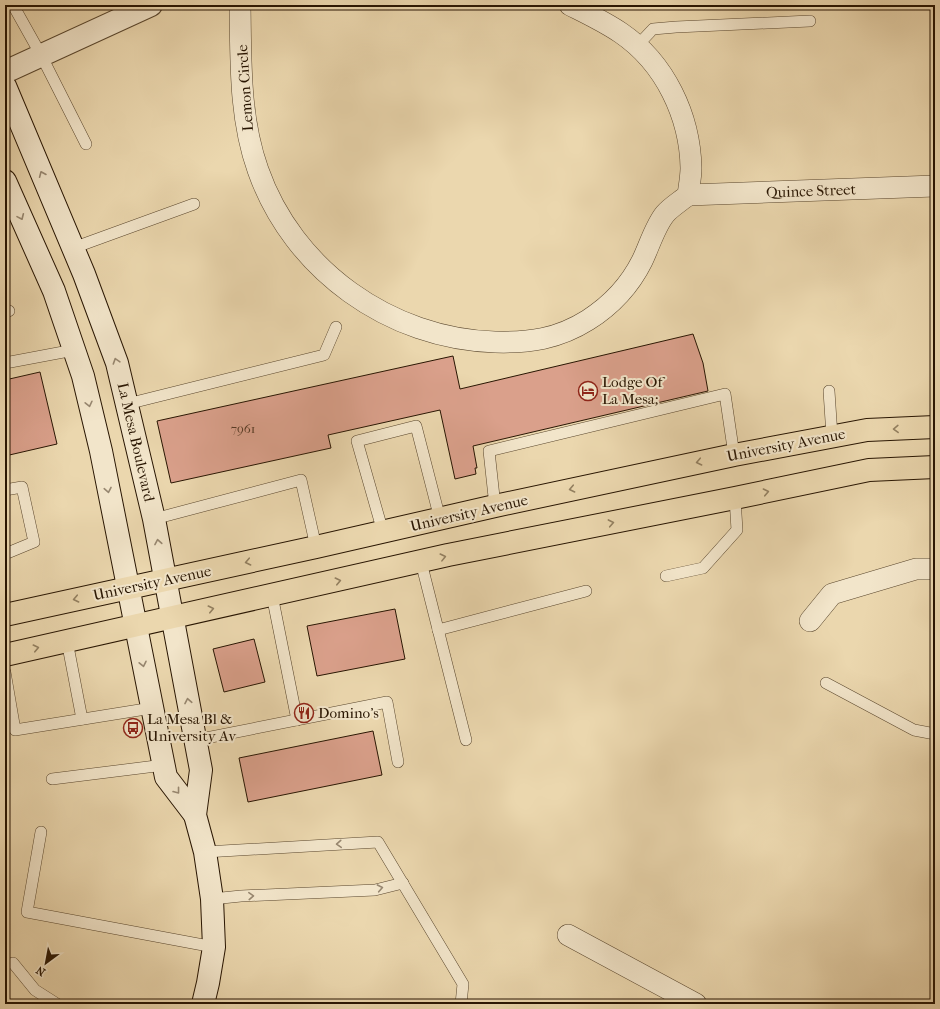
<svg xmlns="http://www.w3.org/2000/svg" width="940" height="1009" font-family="'IM FELL French Canon',serif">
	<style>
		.building { fill: #daa08b; stroke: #281502 }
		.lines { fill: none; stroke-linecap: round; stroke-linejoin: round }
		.service-casing { stroke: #59462d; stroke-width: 12 }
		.minor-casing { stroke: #59462d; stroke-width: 22 }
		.tertiary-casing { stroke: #59462d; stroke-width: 24 }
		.secondary-casing { stroke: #281502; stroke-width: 24 }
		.primary-casing { stroke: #281502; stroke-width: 24 }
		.service { stroke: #f2e5ca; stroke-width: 11 }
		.minor { stroke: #f2e5ca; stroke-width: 21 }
		.tertiary { stroke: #f2e5ca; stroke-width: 22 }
		.secondary { stroke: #f2e5ca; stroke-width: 22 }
		.primary { stroke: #ebd7ae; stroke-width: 22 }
		.oneway { stroke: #978770 }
		.oneway2 { stroke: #938061 }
		.labels { text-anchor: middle; stroke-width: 4; stroke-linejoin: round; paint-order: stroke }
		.number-label { font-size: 13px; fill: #543824 }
		.street-label { font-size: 15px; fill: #281502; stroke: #f2e5ca }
		.poi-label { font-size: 15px; fill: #281502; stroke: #f2e5ca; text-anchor: start }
	</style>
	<rect width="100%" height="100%" fill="#ebd7ae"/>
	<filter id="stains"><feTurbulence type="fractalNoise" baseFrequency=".005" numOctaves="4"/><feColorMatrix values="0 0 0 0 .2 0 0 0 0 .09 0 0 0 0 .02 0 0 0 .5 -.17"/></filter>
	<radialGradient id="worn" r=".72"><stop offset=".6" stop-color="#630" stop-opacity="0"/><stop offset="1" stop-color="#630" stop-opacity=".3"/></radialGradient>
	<!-- building -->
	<g class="building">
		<polygon points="693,334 703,363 708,391 473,446 477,468 475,468 476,474 455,479 440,410 328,435 331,448 171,483 157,421 453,356 460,389"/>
		<polygon points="40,372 57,444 5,456 5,380"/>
		<polygon points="395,609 405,659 317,676 307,626"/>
		<polygon points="254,639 265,682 224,692 213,649"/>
		<polygon points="373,731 382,775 248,802 239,758"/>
	</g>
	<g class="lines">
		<!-- service casing -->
		<g class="service-casing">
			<g id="service">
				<polyline points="13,5 41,55 86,144"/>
				<polyline points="637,46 653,29 676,27 810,21"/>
				<polyline points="73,248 194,204"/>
				<polyline points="5,312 9,311"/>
				<polyline points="5,363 74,350"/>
				<polyline points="829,391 832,436"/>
				<polyline points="127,404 324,355 336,327"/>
				<polyline points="5,490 22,487 34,542 5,554"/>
				<polyline points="495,506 489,451 725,394 734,455"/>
				<polyline points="154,519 301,480 316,547"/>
				<polyline points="383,532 357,441 416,426 440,519"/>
				<polyline points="421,562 466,740"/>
				<polyline points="666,576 703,568 737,530 735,498"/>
				<polyline points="272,595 297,720"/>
				<polyline points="438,630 586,591"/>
				<polyline points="67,641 82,719"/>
				<polyline points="5,672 15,730 152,708"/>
				<polyline points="826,683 914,730 935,734"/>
				<polyline points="196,740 387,702 398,762"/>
				<polyline points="52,779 164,765"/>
				<polyline points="41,832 27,912 214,947"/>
				<polyline points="205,852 378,842 463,984 461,1004"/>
				<polyline points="212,899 241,896 375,890 403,883"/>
				<polyline points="13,963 35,990 57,1004"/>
			</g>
		</g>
		<!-- minor casing -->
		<g class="minor-casing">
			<g id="minor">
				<path d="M240 5C241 60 239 117 258 170 293 270 390 339 495 342 529 343 558 339 588 320 610 306 630 285 642 261 649 247 655 226 665 214 671 207 681 201 688 195 689 187 691 177 691 168 690 116 665 63 621 33 605 22 588 14 570 5"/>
				<polyline points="688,195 935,186"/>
				<polyline points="810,621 832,594 916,569 935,569"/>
				<polyline points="568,935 696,1004"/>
			</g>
		</g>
		<!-- tertiary casing -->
		<g class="tertiary-casing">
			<polyline id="tertiary" points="5,72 151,5"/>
		</g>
		<!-- secondary casing -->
		<g class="secondary-casing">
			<g id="secondary">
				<polyline points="5,86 84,274 117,363 154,519 201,770 195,815 205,852 212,899 214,947 208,983 203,1004"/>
				<polyline points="5,181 54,291 83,376 101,451 166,777 195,815"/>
			</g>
		</g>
		<!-- primary casing -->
		<g class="primary-casing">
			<g id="primary">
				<polyline points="5,615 316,547 495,506 734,455 867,430 935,427"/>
				<polyline points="5,655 448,555 735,498 869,470 935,467"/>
			</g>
		</g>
		<!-- service -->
		<use href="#service" class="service"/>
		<!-- minor -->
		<use href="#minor" class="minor"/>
		<!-- tertiary -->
		<use href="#tertiary" class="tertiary"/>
		<!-- secondary -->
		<use href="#secondary" class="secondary"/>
		<!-- primary -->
		<use href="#primary" class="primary"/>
	</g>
	<!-- one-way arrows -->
	<defs><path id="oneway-chevron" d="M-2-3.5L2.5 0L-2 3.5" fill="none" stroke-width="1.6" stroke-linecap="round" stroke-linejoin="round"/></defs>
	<g class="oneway">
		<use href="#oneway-chevron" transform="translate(42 174) rotate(-113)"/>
		<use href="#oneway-chevron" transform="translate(21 217) rotate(66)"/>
		<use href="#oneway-chevron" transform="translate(116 361) rotate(-108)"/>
		<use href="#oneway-chevron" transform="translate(89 404) rotate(77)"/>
		<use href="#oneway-chevron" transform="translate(108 490) rotate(79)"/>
		<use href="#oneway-chevron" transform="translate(158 542) rotate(-100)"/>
		<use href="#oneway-chevron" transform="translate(143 664) rotate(78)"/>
		<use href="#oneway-chevron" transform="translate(188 701) rotate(-101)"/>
		<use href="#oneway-chevron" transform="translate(177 791) rotate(52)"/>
		<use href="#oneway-chevron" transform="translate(339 844) rotate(176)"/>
		<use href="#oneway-chevron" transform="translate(380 888) rotate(-11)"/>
		<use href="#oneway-chevron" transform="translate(251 896) rotate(-3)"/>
	</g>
	<g class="oneway2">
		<use href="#oneway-chevron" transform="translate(896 429) rotate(178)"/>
		<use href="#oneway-chevron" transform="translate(699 462) rotate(168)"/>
		<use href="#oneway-chevron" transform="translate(572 489) rotate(168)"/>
		<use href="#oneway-chevron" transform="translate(766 492) rotate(-12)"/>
		<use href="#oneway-chevron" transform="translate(611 523) rotate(-11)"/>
		<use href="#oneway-chevron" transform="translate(443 557) rotate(-14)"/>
		<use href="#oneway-chevron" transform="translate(248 562) rotate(168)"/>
		<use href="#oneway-chevron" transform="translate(338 581) rotate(-13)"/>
		<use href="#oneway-chevron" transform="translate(76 599) rotate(168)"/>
		<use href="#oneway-chevron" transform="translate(211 609) rotate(-13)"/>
		<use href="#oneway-chevron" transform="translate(36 648) rotate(-13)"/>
	</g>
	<!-- icons -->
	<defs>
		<g id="hotel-ring" transform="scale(1)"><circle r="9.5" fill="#f2e5ca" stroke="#8f2418" stroke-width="1.5"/><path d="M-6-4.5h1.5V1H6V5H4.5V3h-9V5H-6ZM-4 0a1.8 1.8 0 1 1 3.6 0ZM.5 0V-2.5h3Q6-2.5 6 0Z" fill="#8f2418"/></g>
		<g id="restaurant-ring" transform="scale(1)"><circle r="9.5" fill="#f2e5ca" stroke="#8f2418" stroke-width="1.5"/><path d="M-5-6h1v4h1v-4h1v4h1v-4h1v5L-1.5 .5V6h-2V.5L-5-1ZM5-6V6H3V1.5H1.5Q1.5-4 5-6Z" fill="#8f2418"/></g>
		<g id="bus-ring" transform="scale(1)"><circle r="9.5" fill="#f2e5ca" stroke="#8f2418" stroke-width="1.5"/><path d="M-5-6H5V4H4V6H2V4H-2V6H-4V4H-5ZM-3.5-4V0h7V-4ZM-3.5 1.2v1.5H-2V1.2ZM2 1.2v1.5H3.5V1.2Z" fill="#8f2418"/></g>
	</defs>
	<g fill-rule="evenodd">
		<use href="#hotel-ring" x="588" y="391"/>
		<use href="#restaurant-ring" x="304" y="713"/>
		<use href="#bus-ring" x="133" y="728"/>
	</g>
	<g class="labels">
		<!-- number labels -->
		<g class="number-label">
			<text x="243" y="433">7961</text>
		</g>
		<!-- street labels -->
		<g class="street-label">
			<text transform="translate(245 88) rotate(-94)" y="5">Lemon Circle</text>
			<text transform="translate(811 191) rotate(-2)" y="5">Quince Street</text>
			<text transform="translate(136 442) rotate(77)" y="5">La Mesa Boulevard</text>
			<text transform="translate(786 445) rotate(-11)" y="5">University Avenue</text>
			<text transform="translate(469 513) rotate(-13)" y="5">University Avenue</text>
			<text transform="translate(152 583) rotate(-12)" y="5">University Avenue</text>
		</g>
		<!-- poi labels -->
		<g class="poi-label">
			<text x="602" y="387">Lodge Of<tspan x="602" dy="17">La Mesa;</tspan></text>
			<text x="318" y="718">Domino's</text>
			<text x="147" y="724">La Mesa Bl &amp;<tspan x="147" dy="17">University Av</tspan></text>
		</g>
	</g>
	<!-- margin -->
	<rect width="940" height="1009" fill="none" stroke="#ebd7ae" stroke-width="20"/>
	<rect x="6" y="6" width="928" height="997" fill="none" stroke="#281502" stroke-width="2"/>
	<rect x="10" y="10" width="920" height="989" fill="none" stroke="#281502"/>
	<!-- north arrow -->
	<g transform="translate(46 963) rotate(212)" stroke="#f2e5ca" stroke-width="3" paint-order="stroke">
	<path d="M0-3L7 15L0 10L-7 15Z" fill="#281502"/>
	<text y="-6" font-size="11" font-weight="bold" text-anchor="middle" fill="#281502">N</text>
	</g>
	<rect width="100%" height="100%" filter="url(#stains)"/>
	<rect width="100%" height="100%" fill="url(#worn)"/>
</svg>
